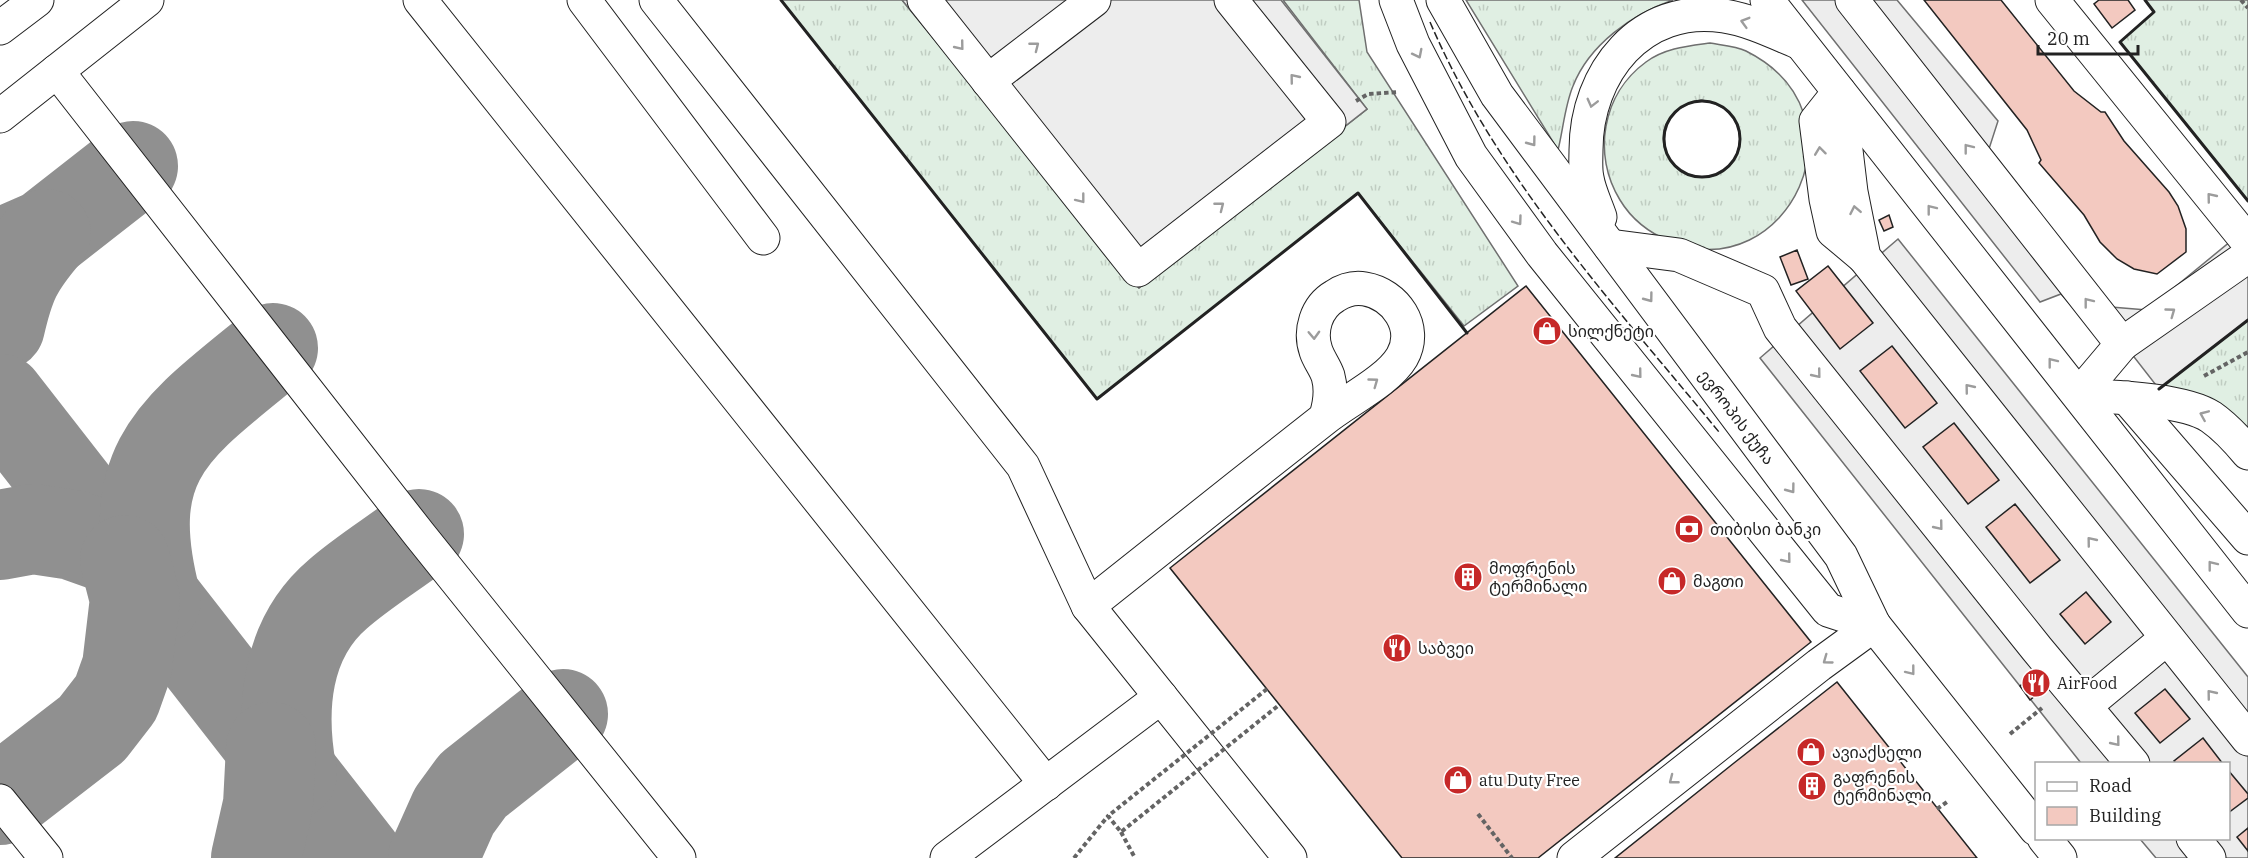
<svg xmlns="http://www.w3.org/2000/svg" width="2248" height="858" font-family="'IBM Plex Serif','Noto Sans Georgian',serif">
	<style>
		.grass { fill: url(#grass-tufts); stroke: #6f6f6f; stroke-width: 1.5; fill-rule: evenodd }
		.parking { fill: #ededed; stroke: #6f6f6f; stroke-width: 1.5 }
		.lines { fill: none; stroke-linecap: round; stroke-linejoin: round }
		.taxiway { stroke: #909090; stroke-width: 90 }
		.building { fill: #f3c9c0; stroke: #222; stroke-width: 1.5 }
		.minor-casing { stroke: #222; stroke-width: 35 }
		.major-casing { stroke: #222; stroke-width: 35 }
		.path { stroke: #646464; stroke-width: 4; stroke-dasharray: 4.5 3; stroke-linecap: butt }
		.minor { stroke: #fff; stroke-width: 33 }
		.major { stroke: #fff; stroke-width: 33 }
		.path-bridge { stroke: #646464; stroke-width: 4; stroke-dasharray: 4.5 3; stroke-linecap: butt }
		.fence { stroke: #222; stroke-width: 1.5; stroke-dasharray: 8 3; stroke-linecap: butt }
		.wall { stroke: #222; stroke-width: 3 }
		.oneway { stroke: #9c9c9c }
		.labels { text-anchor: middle; stroke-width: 4.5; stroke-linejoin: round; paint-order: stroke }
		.poi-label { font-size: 16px; fill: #222; stroke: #fff; text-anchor: start }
		.street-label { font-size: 16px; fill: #222; stroke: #fff }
	</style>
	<defs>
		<pattern id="grass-tufts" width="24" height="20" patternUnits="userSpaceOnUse" patternTransform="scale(1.5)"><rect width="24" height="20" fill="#e0efe3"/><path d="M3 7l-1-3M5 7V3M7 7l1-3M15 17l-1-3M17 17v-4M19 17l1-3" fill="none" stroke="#c0cdc2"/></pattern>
	</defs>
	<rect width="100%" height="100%" fill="#fff"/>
	<!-- grass -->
	<g class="grass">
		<polygon points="781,0 902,0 1139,288 1367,109 1283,0 1359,0 1367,52 1518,286 1464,326 1358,193 1097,399"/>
		<path d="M1466 0H1673C1632 14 1589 45 1573 86 1565 105 1563 130 1558 150Z"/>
		<polygon points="2145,0 2248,0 2248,201 2120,42 2154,12"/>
		<path d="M1710 43C1721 45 1736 46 1746 51 1872 114 1787 287 1671 242 1649 233 1632 220 1620 200 1592 155 1602 94 1646 62 1665 48 1688 46 1710 43ZM1701 100C1763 109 1744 190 1690 175 1677 171 1669 161 1665 149 1657 123 1678 104 1701 100Z"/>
		<polygon points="2248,320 2248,434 2159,389"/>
	</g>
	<!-- parking -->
	<g class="parking">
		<polygon points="902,0 1281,0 1367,109 1139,288"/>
		<polygon points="1802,0 1897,0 1998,121 1987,155 2111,307 2147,310 2248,227 2248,320 2159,389 2124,344 2077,312 2061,294 2040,302"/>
		<polygon points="1898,239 2248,677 2248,858 2156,858 2140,839 2228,838 2228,764 2081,763 1760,358"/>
	</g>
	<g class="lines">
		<!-- taxiway -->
		<g class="taxiway">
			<polyline points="0,254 46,234 133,166"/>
			<path d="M0 326C10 283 17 268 46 234"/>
			<polyline points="0,399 358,858"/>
			<polyline points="0,535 33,529 73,535 118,551"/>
			<path d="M156 600C120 460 174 429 273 348"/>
			<path d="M292 774C280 710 285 639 338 594 363 572 393 554 419 534"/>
			<polyline points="0,800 92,729 116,698 127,667 135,599 125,560"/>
			<polyline points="256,858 268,805 271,747"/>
			<polyline points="433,858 454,811 473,785 563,714"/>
		</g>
	</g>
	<!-- building -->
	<g class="building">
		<polygon points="1924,0 2001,0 2074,91 2101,112 2105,112 2124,141 2169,192 2178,206 2186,229 2186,252 2157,274 2134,269 2117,259 2100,242 2084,215 2039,163 2041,160 2027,130"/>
		<polygon points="2099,0 2128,0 2135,10 2112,28 2094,4"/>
		<polygon points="1889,215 1893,227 1884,231 1879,220"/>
		<polygon points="1797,250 1808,279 1791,285 1780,257"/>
		<polygon points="1828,266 1873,323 1840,349 1796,291"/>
		<polygon points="1526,286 1811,642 1538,858 1402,858 1170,568"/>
		<polygon points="1892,346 1937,403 1905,428 1860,371"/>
		<polygon points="1954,423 1999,480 1968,504 1923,447"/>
		<polygon points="2015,504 2060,560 2030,583 1986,527"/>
		<polygon points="2086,592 2111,622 2085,644 2060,614"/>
		<polygon points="2040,671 2050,684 2030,700 2020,686"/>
		<polygon points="1837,682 1977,858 1615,858 1734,763"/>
		<polygon points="2165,689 2190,719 2160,743 2135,713"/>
		<polygon points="2203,738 2223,764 2176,764 2174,761"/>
		<polygon points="2228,770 2248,794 2248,798 2228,813"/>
		<polygon points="2248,828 2248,851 2237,837"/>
	</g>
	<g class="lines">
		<!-- minor casing -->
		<g class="minor-casing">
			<g id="minor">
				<polyline points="420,0 1046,784"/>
				<polyline points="584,0 763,238"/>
				<polyline points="656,0 1023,466 1088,606 1290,858"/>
				<polyline points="924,0 1138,270 1329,122 1231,0"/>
				<polyline points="1396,0 1413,44 1471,156 1542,254 1828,610 1874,625"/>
				<polyline points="1852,0 2122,344 2079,395"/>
				<polyline points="2052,0 2248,242"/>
				<polyline points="0,28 37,0"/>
				<polyline points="57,71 419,534 679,858"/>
				<polyline points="988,81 1094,0"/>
				<polyline points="1839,92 1851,192 1864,257 2248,739"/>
				<polyline points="1839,92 1816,121 1826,199 1833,231 1864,257"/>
				<polyline points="0,116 147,0"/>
				<polyline points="1610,246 1679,255 1763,291 1780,328 2037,649 2133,764"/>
				<polyline points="2122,344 2248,256"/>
				<path d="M2079 395C2112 397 2184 399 2211 417 2224 426 2238 441 2248 453"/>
				<polyline points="2127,398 2248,538"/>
				<path d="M1088 606C1167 543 1245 481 1324 419 1346 401 1388 381 1402 357 1419 327 1395 294 1365 289 1354 287 1344 290 1335 296 1316 307 1309 331 1316 351 1319 360 1325 367 1328 376 1332 390 1330 403 1326 416"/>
				<polyline points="2086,705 2167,638"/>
				<polyline points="0,801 46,858"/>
				<polyline points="2193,838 2209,858"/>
				<polyline points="947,858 1161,697"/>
				<polyline points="1574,858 1819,665 1874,625"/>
			</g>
		</g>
		<!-- major casing -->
		<g class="major-casing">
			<g id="major">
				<polyline points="1443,0 1497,95 1841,556 1874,625 2036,829"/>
				<polyline points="1767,0 2248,611"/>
				<path d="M1600 217C1596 205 1589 191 1587 178 1585 169 1586 159 1586 150 1586 73 1641 3 1724 16 1750 20 1774 32 1798 42"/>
				<polyline points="2044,838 2060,858"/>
			</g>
		</g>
		<!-- path -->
		<g class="path">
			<polyline points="2241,0 2248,8"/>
			<polyline points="1356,101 1368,94 1398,92"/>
			<polyline points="2204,376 2248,352"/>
			<polyline points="2010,734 2042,708"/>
			<polyline points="1937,809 1947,802"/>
			<polyline points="1478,814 1512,858"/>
			<polyline points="1121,832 1135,858"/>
			<polyline points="1074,858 1108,816"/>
		</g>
		<!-- minor -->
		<use href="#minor" class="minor"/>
		<!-- major -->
		<use href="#major" class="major"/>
		<!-- path-bridge -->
		<polyline class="path-bridge" points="1267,689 1108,816 1121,832 1279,705"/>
		<!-- fence -->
		<path class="fence" d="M1430 22C1497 178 1613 303 1719 432"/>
		<!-- wall -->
		<g class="wall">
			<polyline points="781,0 1097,399 1358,193 1467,333"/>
			<polyline points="2145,0 2154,12 2120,42 2248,201"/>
			<circle cx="1702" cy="139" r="38"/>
			<polyline points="2159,389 2248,320"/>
		</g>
	</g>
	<!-- one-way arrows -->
	<defs><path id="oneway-chevron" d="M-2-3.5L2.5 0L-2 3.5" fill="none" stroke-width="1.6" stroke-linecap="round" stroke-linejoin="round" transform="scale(1.5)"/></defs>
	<g class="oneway">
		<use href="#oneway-chevron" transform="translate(1745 22) rotate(-164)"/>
		<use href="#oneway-chevron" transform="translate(960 46) rotate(51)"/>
		<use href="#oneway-chevron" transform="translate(1035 46) rotate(-38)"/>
		<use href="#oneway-chevron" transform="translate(1418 54) rotate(63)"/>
		<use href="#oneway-chevron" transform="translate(1294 78) rotate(-129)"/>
		<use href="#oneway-chevron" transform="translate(1592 103) rotate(104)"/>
		<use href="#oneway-chevron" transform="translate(1532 142) rotate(53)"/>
		<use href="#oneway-chevron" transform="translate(1968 148) rotate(-128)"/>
		<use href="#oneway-chevron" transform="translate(1820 151) rotate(-97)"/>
		<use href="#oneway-chevron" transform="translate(2211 197) rotate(-129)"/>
		<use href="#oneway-chevron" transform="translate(1081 199) rotate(52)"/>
		<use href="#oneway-chevron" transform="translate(1220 206) rotate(-38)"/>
		<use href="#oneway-chevron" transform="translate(1931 209) rotate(-128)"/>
		<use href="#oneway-chevron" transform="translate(1855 210) rotate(-101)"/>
		<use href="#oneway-chevron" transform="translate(1518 221) rotate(54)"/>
		<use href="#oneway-chevron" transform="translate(1649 298) rotate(53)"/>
		<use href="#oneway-chevron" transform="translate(2088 302) rotate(-128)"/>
		<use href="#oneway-chevron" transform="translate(2171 312) rotate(-36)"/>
		<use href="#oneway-chevron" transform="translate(1314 335) rotate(88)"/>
		<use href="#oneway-chevron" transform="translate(2052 362) rotate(-128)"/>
		<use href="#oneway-chevron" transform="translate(1638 374) rotate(51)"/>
		<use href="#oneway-chevron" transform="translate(1817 374) rotate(51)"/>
		<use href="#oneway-chevron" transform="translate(1374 382) rotate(-36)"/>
		<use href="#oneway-chevron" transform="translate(1969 388) rotate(-129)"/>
		<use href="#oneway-chevron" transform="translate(2204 415) rotate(-157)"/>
		<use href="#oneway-chevron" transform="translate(1791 489) rotate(53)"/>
		<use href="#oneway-chevron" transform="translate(1939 526) rotate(51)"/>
		<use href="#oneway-chevron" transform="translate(2091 541) rotate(-129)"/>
		<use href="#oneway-chevron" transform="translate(1787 559) rotate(51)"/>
		<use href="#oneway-chevron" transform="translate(2212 565) rotate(-128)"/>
		<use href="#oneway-chevron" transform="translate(1827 660) rotate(144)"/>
		<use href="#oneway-chevron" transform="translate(1911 671) rotate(52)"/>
		<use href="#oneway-chevron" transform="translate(2211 694) rotate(-129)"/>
		<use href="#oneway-chevron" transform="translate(2116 742) rotate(51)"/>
		<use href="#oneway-chevron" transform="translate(1673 780) rotate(142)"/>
	</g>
	<!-- icons -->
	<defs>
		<g id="shop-disc" transform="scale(1.5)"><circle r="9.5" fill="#c62828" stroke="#fff"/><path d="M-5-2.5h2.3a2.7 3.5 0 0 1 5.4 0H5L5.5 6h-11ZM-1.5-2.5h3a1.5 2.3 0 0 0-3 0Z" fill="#fff"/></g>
		<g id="bank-disc" transform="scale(1.5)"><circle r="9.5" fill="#c62828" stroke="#fff"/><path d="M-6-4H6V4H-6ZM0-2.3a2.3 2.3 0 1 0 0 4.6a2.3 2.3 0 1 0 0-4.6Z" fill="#fff"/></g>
		<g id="building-disc" transform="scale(1.5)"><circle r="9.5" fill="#c62828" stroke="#fff"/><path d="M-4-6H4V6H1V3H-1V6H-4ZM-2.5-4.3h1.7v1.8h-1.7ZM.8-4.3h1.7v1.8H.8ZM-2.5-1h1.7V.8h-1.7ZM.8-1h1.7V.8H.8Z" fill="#fff"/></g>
		<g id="restaurant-disc" transform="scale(1.5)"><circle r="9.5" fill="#c62828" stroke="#fff"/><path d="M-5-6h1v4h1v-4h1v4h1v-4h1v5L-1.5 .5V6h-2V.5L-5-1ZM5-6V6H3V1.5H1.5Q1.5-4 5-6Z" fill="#fff"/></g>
	</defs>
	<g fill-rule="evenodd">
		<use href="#shop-disc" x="1547" y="331"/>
		<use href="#bank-disc" x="1689" y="529"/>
		<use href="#building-disc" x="1468" y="577"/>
		<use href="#shop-disc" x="1672" y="581"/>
		<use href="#restaurant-disc" x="1397" y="648"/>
		<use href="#restaurant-disc" x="2036" y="683"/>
		<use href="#shop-disc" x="1811" y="752"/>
		<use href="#shop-disc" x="1458" y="780"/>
		<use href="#building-disc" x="1812" y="786"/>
	</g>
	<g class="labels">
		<!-- poi labels -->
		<g class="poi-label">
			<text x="1568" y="337">სილქნეტი</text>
			<text x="1710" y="535">თიბისი ბანკი</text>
			<text x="1489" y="574">მოფრენის<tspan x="1489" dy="18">ტერმინალი</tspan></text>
			<text x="1693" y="587">მაგთი</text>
			<text x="1418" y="654">საბვეი</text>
			<text x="2057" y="689">AirFood</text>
			<text x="1832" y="758">ავიაქსელი</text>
			<text x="1833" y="783">გაფრენის<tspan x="1833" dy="18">ტერმინალი</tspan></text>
			<text x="1479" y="786">atu Duty Free</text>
		</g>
		<!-- street labels -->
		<g class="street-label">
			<text transform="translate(1737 417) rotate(53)" y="6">ევროპის ქუჩა</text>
		</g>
	</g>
	<!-- legend -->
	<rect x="2035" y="762" width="195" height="78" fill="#ffffff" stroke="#a7a7a7" stroke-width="1.5"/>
	<rect x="2047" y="782" width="30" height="9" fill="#ffffff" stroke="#a7a7a7" stroke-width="1.5"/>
	<text x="2089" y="792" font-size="18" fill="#222222">Road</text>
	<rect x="2047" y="807" width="30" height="18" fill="#f3c9c0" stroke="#a7a7a7" stroke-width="1.5"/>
	<text x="2089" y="822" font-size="18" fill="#222222">Building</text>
	<!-- scale -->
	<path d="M2038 45v9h100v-9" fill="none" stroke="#222222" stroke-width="3"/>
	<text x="2047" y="45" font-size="18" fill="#222222" stroke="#ffffff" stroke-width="4.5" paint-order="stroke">20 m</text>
</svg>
